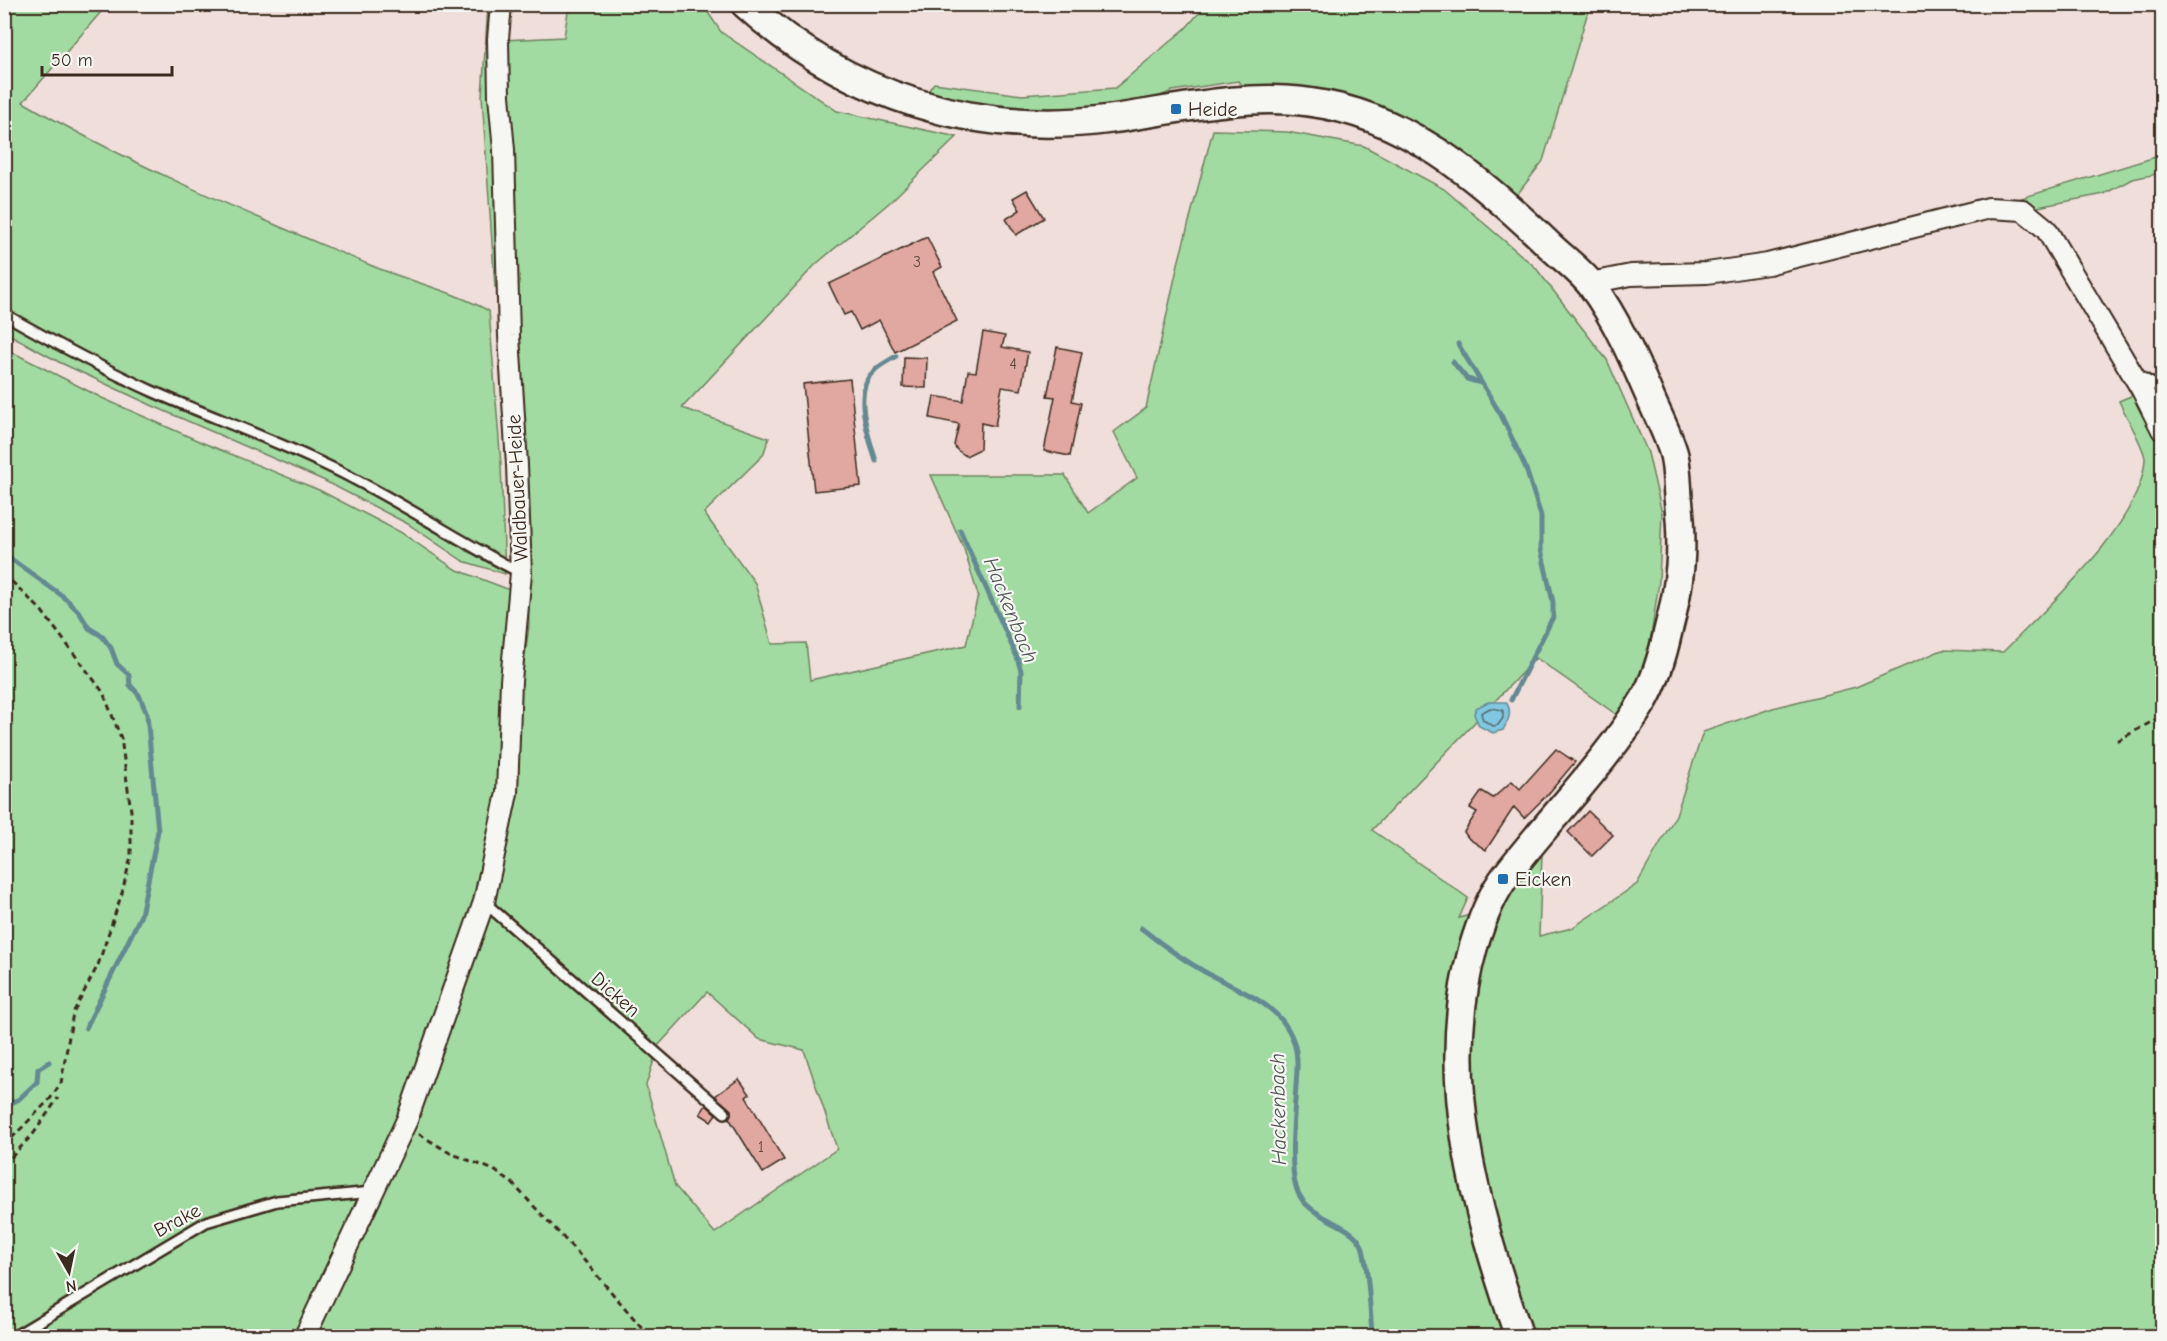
<svg xmlns="http://www.w3.org/2000/svg" width="2167" height="1341" font-family="'Comic Neue',sans-serif">
	<style>
		.green { fill: #a2dba1; stroke: #6e8260; stroke-width: 1.5 }
		.water { fill: #80c8e1; stroke: #648993; stroke-width: 1.5 }
		.lines { fill: none; stroke-linecap: round; stroke-linejoin: round }
		.shore { stroke: #57696c; stroke-width: 1.5 }
		.stream { stroke: #648993; stroke-width: 5 }
		.building { fill: #e1a7a1; stroke: #3b2a1e; stroke-width: 1.5 }
		.service-casing { stroke: #3b2a1e; stroke-width: 14 }
		.minor-casing { stroke: #3b2a1e; stroke-width: 24 }
		.secondary-casing { stroke: #3b2a1e; stroke-width: 32 }
		.path { stroke: #3b2a1e; stroke-width: 3; stroke-dasharray: 6 4.5; stroke-linecap: butt }
		.service { stroke: #f6f6f2; stroke-width: 9 }
		.minor { stroke: #f6f6f2; stroke-width: 20 }
		.secondary { stroke: #f6f6f2; stroke-width: 27 }
		.poi-dot { fill: #1f6fb2; stroke: #f6f6f2; stroke-width: 2 }
		.labels { text-anchor: middle; stroke-width: 4.5; stroke-linejoin: round; paint-order: stroke }
		.number-label { font-size: 16px; fill: #64493f }
		.poi-label { font-size: 20px; fill: #3b2a1e; stroke: #f6f6f2; text-anchor: start }
		.street-label { font-size: 20px; fill: #3b2a1e; stroke: #f6f6f2 }
		.water-label { font-size: 21px; font-style: italic; fill: #505958; stroke: #f6f6f2 }
	</style>
	<rect width="100%" height="100%" fill="#f0deda"/>
	<filter id="ink" filterUnits="userSpaceOnUse"><feTurbulence type="fractalNoise" baseFrequency=".0167" numOctaves="2"/><feDisplacementMap in="SourceGraphic" scale="12" xChannelSelector="R" yChannelSelector="G"/><feConvolveMatrix kernelMatrix="1 2 1 2 8 2 1 2 1" color-interpolation-filters="sRGB"/></filter>
	<g filter="url(#ink)">
		<!-- green -->
		<g class="green">
			<path d="M4 5H107L23 102C134 167 252 215 370 265 410 282 451 290 489 311L501 465 505 574 463 561 408 524 323 480 153 406 59 362 5 332Z"/>
			<polygon points="488,5 496,5 501,288 495,287 482,96"/>
			<path d="M569 5H703L721 32 837 111 957 137 889 203 816 264 682 408 769 438 763 455 704 513 755 583 772 644 806 643 810 680 966 645 978 595 964 549 931 475H1065L1088 513 1137 478 1114 432 1146 408 1178 264 1213 130 1287 132 1364 146 1444 189 1535 267 1607 360 1648 453 1662 513 1659 581 1648 657 1623 719 1536 658 1372 830 1468 898 1459 918 1494 908 1542 853 1539 936 1572 928 1637 884 1676 815 1703 732 1773 708 1856 687 1942 650 2003 652C2047 607 2142 524 2145 459 2145 448 2124 413 2119 401L2162 383V1336H5L4 455 7 423 4 420V348L102 398 201 442 319 490 400 532 455 569 510 590 501 787 487 916 494 917 655 1057 646 1085 675 1186 715 1233 837 1149 804 1050 759 1039 707 992 657 1047 497 906 493 895 529 626 527 462 503 40 564 37Z"/>
			<path d="M1206 5 1589 4 1590 5 1543 161 1516 196C1497 181 1479 164 1459 150 1395 105 1320 89 1243 86L1238 81 1172 91 1142 104 1108 109 1009 111 925 95 934 83 1022 95 1115 88 1186 28Z"/>
			<polygon points="2162,155 2162,173 2132,179 2104,194 2023,210 1989,208"/>
		</g>
		<!-- water -->
		<path class="water" d="M1488 702H1506C1513 712 1508 721 1503 730L1493 733 1479 726 1474 714 1476 708Z"/>
		<g class="lines">
			<!-- shore -->
			<polygon class="shore" points="1490,708 1503,710 1503,718 1498,725 1493,726 1483,720 1481,713"/>
			<!-- stream -->
			<g class="stream">
				<polyline points="1458,344 1501,415 1525,466 1541,516 1541,549 1553,602 1553,617 1511,700"/>
				<polyline points="1453,362 1467,379 1481,383"/>
				<path d="M876 461C869 438 852 392 873 372 879 365 889 361 896 356"/>
				<polyline points="960,530 1017,657 1021,671 1020,706"/>
				<polyline points="4,554 64,597 79,612 89,628 102,636 111,648 117,664 129,675 130,685 139,695 147,714 158,831 141,915 86,1028"/>
				<path d="M1141 928C1161 944 1182 959 1205 972 1247 995 1300 1010 1297 1069 1296 1098 1288 1162 1296 1187 1305 1220 1352 1221 1362 1246 1367 1260 1371 1319 1372 1336"/>
				<polyline points="4,1107 19,1099 37,1082 38,1069 49,1062"/>
			</g>
		</g>
		<!-- building -->
		<g class="building">
			<polygon points="1027,190 1044,218 1016,235 1006,219 1020,210 1013,198"/>
			<polygon points="927,237 942,267 933,272 957,321 895,352 879,320 860,330 851,312 844,315 829,284"/>
			<polygon points="983,332 1005,336 1002,347 1028,352 1021,390 1002,387 995,426 981,423 980,449 966,456 957,450 954,445 959,424 930,418 934,396 963,401 968,371 976,372"/>
			<polygon points="1057,347 1082,352 1072,401 1081,403 1070,456 1044,451 1055,397 1047,396"/>
			<polygon points="904,357 927,358 926,388 903,387"/>
			<polygon points="850,379 861,486 814,491 803,384"/>
			<polygon points="1556,749 1575,762 1549,793 1524,818 1514,807 1486,850 1469,839 1464,832 1477,812 1470,808 1482,791 1493,798 1512,781 1520,789"/>
			<polygon points="1588,811 1613,835 1592,856 1568,832"/>
			<polygon points="739,1079 750,1094 746,1097 784,1160 763,1173 729,1118 731,1110 715,1096"/>
			<polygon points="706,1105 716,1114 711,1121 700,1114"/>
		</g>
		<g class="lines">
			<!-- service casing -->
			<g class="service-casing">
				<g id="service">
					<path d="M4 314C53 342 103 369 154 392 211 417 270 438 326 465 393 496 454 539 521 573"/>
					<polyline points="2139,376 2162,389"/>
					<polyline points="484,902 725,1113"/>
					<polyline points="15,1336 206,1222 277,1201 373,1192"/>
				</g>
			</g>
			<!-- minor casing -->
			<g class="minor-casing">
				<g id="minor">
					<polyline points="1590,283 1631,275 1707,273 1768,264 1989,208 2023,210 2046,229 2142,390 2162,430"/>
					<polyline points="305,1336 407,1120 484,902 507,793 511,681 521,573 517,465 509,336 504,150 499,96 498,39 501,4"/>
				</g>
			</g>
			<!-- secondary casing -->
			<g class="secondary-casing">
				<path id="secondary" d="M745 4C846 96 976 137 1111 119 1176 110 1243 93 1308 102 1405 114 1479 178 1547 243 1561 257 1580 270 1592 286 1617 320 1634 360 1650 397 1658 416 1669 436 1674 455 1677 468 1677 483 1678 497 1684 548 1681 582 1668 631 1663 654 1656 679 1644 700 1607 761 1552 816 1508 873 1491 894 1481 922 1473 948 1437 1077 1476 1213 1519 1336"/>
			</g>
			<!-- path -->
			<g class="path">
				<polyline points="4,574 41,610 103,692 121,738 131,811 131,856 122,893 98,965 73,1013 61,1083 50,1099 4,1146"/>
				<polyline points="2117,741 2162,716"/>
				<polyline points="419,1134 450,1153 494,1170 512,1183 576,1251 649,1336"/>
				<polyline points="4,1165 34,1133 58,1098"/>
			</g>
			<!-- service -->
			<use href="#service" class="service"/>
			<!-- minor -->
			<use href="#minor" class="minor"/>
			<!-- secondary -->
			<use href="#secondary" class="secondary"/>
		</g>
	</g>
	<!-- markers -->
	<g class="poi-dot">
		<rect x="1170" y="103" width="12" height="12" rx="3"/>
		<rect x="1497" y="873" width="12" height="12" rx="3"/>
	</g>
	<g class="labels">
		<!-- number labels -->
		<g class="number-label">
			<text x="917" y="267">3</text>
			<text x="1013" y="369">4</text>
			<text x="761" y="1152">1</text>
		</g>
		<!-- poi labels -->
		<g class="poi-label">
			<text x="1188" y="116">Heide</text>
			<text x="1515" y="886">Eicken</text>
		</g>
		<!-- street labels -->
		<g class="street-label">
			<text transform="translate(517 488) rotate(-93)" y="7">Waldbauer-Heide</text>
			<text transform="translate(616 994) rotate(41)" y="7">Dicken</text>
			<text transform="translate(177 1220) rotate(-28)" y="7">Brake</text>
		</g>
		<!-- water labels -->
		<g class="water-label">
			<text transform="translate(1011 610) rotate(68)" y="7">Hackenbach</text>
			<text transform="translate(1278 1109) rotate(-91)" y="7">Hackenbach</text>
		</g>
	</g>
	<!-- margin -->
	<rect width="2167" height="1341" fill="none" stroke="#f6f6f2" stroke-width="24"/>
	<rect x="12" y="12" width="2143" height="1317" fill="none" stroke="#3b2a1e" stroke-width="2" filter="url(#ink)"/>
	<!-- north arrow -->
	<g transform="translate(69 1272) rotate(171)" stroke="#f6f6f2" stroke-width="4.5" paint-order="stroke">
	<path d="M0-4.5L10 22L0 15L-10 22Z" fill="#3b2a1e"/>
	<text y="-9" font-size="16" font-weight="bold" text-anchor="middle" fill="#3b2a1e">N</text>
	</g>
	<!-- scale -->
	<path d="M42 66v9h130v-9" fill="none" stroke="#3b2a1e" stroke-width="3"/>
	<text x="51" y="66" font-size="18" fill="#3b2a1e" stroke="#f6f6f2" stroke-width="4.5" paint-order="stroke">50 m</text>
</svg>
